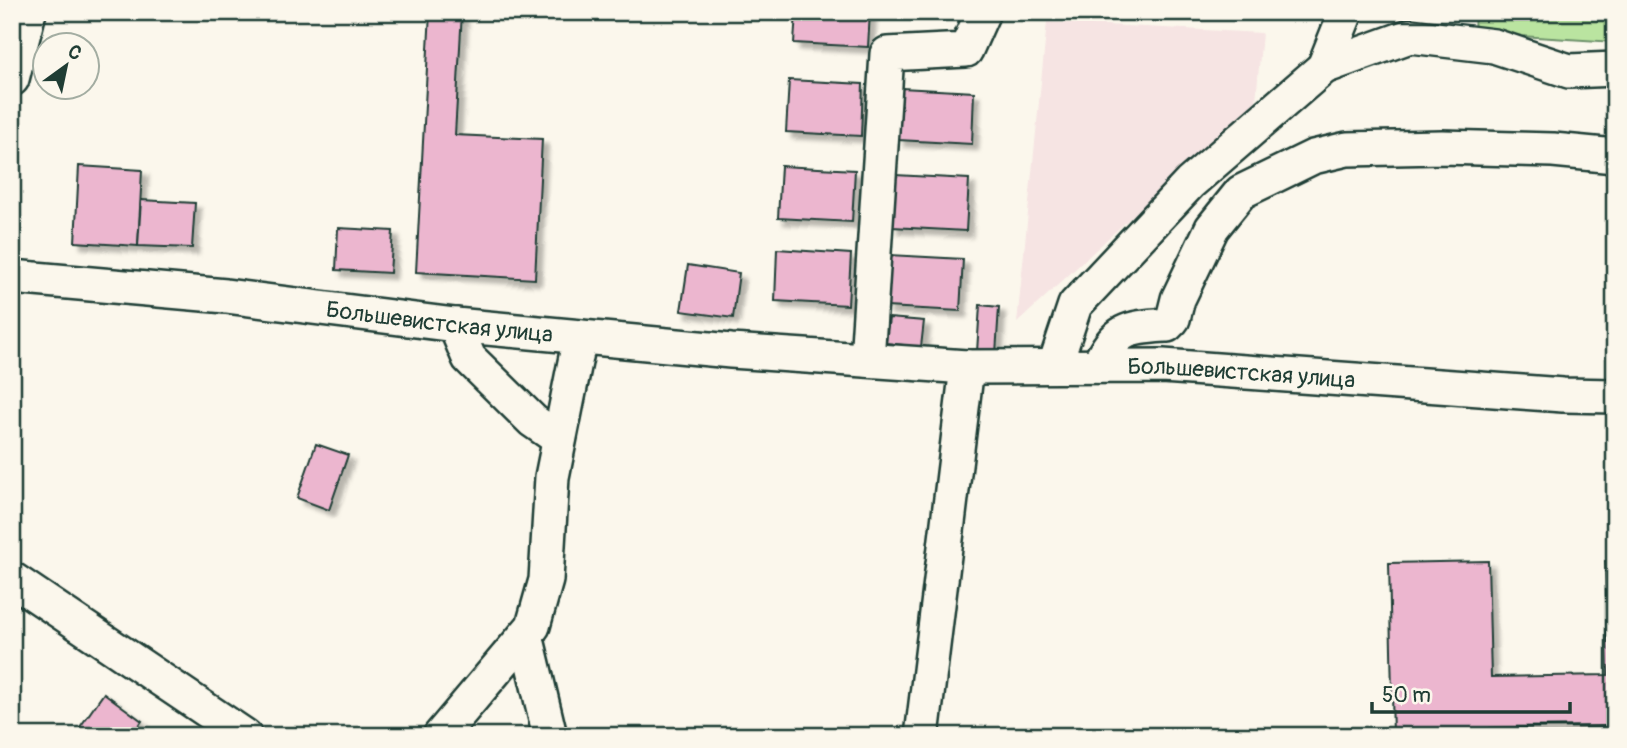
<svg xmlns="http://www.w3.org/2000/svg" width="1627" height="748" font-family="Pangolin,sans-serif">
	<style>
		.built { fill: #f6e4e3 }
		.green { fill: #bae4a0; stroke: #6c906a; stroke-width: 2 }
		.building { fill: #ecb6cf; stroke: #1f3d34; stroke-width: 2; filter: url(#shadow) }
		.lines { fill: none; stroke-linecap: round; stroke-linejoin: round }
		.minor-casing { stroke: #1f3d34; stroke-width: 38 }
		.minor { stroke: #fbf7ec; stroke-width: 33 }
		.labels { text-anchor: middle; stroke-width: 6; stroke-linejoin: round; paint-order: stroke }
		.street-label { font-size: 23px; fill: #1f3d34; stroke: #fbf7ec }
	</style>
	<defs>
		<filter id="shadow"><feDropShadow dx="6" dy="6" stdDeviation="2" flood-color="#0004"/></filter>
	</defs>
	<rect width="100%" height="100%" fill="#fbf7ec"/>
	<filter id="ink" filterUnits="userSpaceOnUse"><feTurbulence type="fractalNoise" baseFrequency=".0143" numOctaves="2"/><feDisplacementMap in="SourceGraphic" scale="14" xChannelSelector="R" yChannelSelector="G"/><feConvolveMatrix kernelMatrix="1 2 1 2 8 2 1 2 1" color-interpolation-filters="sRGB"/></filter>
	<g filter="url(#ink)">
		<!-- built -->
		<polygon class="built" points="1047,22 1262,33 1256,101 1017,323"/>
		<!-- green -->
		<polygon class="green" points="1475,12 1615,12 1615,42 1474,33"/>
		<!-- building -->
		<g class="building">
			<polygon points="430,12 462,12 455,135 542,139 535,279 416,272"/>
			<polygon points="796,12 870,12 868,47 794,43"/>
			<polygon points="789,80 863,84 861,136 786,132"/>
			<polygon points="901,88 974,92 972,144 898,140"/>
			<polygon points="79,166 142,170 138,246 75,242"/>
			<polygon points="781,166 855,170 852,222 778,218"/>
			<polygon points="895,175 969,179 966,231 892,227"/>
			<polygon points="141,200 195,203 192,248 138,246"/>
			<polygon points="338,228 393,231 390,273 336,270"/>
			<polygon points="777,249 851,254 848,305 775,301"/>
			<polygon points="889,255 963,259 960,311 886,307"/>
			<polygon points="688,265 739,273 733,318 681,311"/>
			<polygon points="980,305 999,307 996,354 977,352"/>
			<polygon points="889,318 924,321 921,347 886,343"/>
			<polygon points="316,444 348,455 329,510 297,498"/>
			<polygon points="1488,561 1491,677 1608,675 1605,561 1615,561 1615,736 1607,736 1607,726 1490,728 1491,736 1393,736 1389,563"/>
			<polygon points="104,693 142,721 131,736 92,736 80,727"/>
		</g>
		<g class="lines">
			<!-- minor casing -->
			<g class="minor-casing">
				<g id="minor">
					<polyline points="1324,67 1346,12"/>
					<polyline points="12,79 29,12"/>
					<path id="s1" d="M12 277 226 296 455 325 731 351 967 367 1163 366 1563 395 1615 396"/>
					<polyline points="455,325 469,358 533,421 559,439"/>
					<polyline points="867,360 887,54 966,50 983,12"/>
					<polyline points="1055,365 1075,305 1190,183 1324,67 1410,36 1494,46 1569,71 1615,69"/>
					<path d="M1098 366C1117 328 1126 328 1167 325L1173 319 1178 299 1212 228 1241 192 1313 157 1347 149 1442 147 1553 150 1615 156"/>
					<polyline points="12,579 245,736"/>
					<polyline points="526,635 550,736"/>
					<polyline points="440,736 533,626 546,580 552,477 580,337"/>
					<polyline points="922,736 967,367"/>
				</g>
			</g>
			<!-- minor -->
			<use href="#minor" class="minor"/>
		</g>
	</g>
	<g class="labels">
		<!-- street labels -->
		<g class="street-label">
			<text dy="8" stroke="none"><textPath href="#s1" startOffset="430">Большевистская улица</textPath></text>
			<text dy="8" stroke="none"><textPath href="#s1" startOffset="1234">Большевистская улица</textPath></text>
		</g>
	</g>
	<!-- margin -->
	<rect width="1627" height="748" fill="none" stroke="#fbf7ec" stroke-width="42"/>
	<rect x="21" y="21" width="1585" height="706" fill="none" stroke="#1f3d34" stroke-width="2.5" filter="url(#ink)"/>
	<!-- north arrow -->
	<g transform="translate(66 66) rotate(33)"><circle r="33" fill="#fbf7ec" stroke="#a3ada2" stroke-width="2"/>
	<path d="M0-5L12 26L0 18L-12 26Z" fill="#1f3d34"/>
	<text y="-10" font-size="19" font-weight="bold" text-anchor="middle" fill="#1f3d34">С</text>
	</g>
	<!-- scale -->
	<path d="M1372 702v10h198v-10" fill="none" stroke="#1f3d34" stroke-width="3.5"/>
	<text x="1382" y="702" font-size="21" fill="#1f3d34" stroke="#fbf7ec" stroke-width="5" paint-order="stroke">50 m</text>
</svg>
